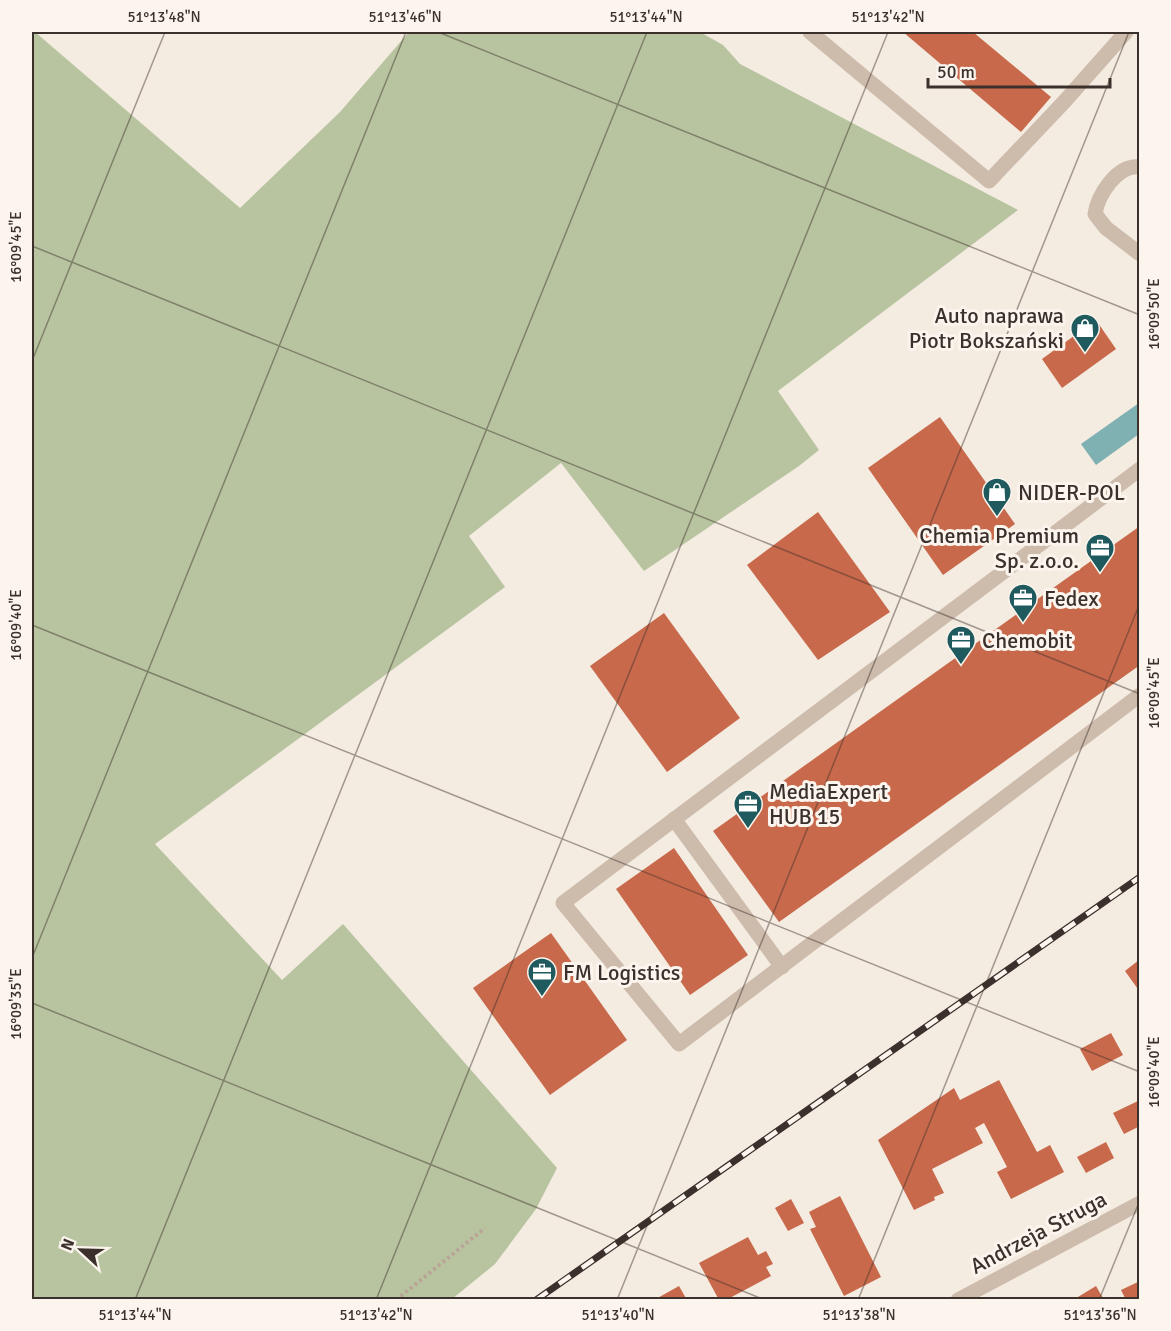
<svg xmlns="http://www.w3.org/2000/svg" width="1171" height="1331" font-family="Signika,sans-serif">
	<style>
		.green { fill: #b8c4a0 }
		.water { fill: #7fb0b2 }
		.building { fill: #c8694b }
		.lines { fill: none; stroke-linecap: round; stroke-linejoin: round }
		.path { stroke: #b9a596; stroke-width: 4; stroke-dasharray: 3 3; stroke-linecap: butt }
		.minor { stroke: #cdbbac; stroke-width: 15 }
		.rail-casing { stroke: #3b302b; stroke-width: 7 }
		.rail { stroke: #fbf5ee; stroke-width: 4.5; stroke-dasharray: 14; stroke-linecap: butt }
		.ticks { fill: none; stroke: #3b302b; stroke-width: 1.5; stroke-opacity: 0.45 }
		.labels { text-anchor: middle; stroke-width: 6; stroke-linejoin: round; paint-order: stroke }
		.poi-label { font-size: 22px; fill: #3b302b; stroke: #fbf5ee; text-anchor: start }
		.street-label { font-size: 22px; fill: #3b302b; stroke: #fbf5ee }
		.neatline { fill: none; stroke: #3b302b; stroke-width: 2 }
		.ticks-label { font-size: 15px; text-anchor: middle; fill: #3b302b }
	</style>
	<rect width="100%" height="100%" fill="#f4ebe1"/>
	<!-- green -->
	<polygon class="green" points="32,32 35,32 240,208 340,112 409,32 700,32 723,45 740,64 1018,210 778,391 819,450 799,466 644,571 561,463 469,536 505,587 155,844 282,980 343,924 557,1168 536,1209 495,1264 452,1299 32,1299"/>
	<!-- water -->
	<polygon class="water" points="1139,403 1139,434 1096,465 1081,444"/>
	<!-- building -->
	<g class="building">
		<polygon points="903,32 973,32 1051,97 1021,132"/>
		<polygon points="1096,320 1116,349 1062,388 1042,359"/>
		<polygon points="940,417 1015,524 943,575 868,468"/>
		<polygon points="818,512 890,612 818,660 747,565"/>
		<polygon points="1140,526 1140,665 779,922 713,831"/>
		<polygon points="664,613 740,718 667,772 590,666"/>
		<polygon points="674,848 748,955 690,995 616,889"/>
		<polygon points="551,933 627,1040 550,1095 473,988"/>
		<polygon points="1139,960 1140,962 1140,992 1125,971"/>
		<polygon points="1111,1033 1123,1055 1092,1071 1080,1049"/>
		<polygon points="999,1080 1037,1152 1050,1145 1064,1172 1011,1199 997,1172 1007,1167 984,1123 975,1128 983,1143 932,1169 944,1193 934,1197 935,1200 914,1210 878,1140 954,1088 960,1100"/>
		<polygon points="1140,1100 1140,1126 1124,1134 1113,1113"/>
		<polygon points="1106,1142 1114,1158 1086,1173 1077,1157"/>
		<polygon points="840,1196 881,1277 844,1296 810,1229 816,1227 809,1212"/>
		<polygon points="791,1199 804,1223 788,1231 775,1208"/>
		<polygon points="748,1237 758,1255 766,1251 773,1264 766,1267 771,1276 726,1300 719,1300 699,1263"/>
		<polygon points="1140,1281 1140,1300 1126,1300 1121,1290"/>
		<polygon points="679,1286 687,1300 654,1300"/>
		<polygon points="1096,1286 1104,1300 1073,1300"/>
	</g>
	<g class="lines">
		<!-- path -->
		<polyline class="path" points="396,1300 485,1228"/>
		<!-- minor -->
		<g class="minor">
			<polyline points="810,32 989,181 1064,102 1126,32"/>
			<path d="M1140 167C1117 164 1098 195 1095 214L1106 228 1140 254"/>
			<polyline points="1140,469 563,903 679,1044 1140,695"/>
			<polyline points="674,819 782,967"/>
			<polyline points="958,1300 1140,1203"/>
		</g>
		<!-- rail casing -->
		<g class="rail-casing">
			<polyline id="rail" points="536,1300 1140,877"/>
		</g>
		<!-- rail -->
		<use href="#rail" class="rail"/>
	</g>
	<!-- ticks -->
	<path class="ticks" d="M438 32 1140 315M32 246 1140 694M32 361 165 32M32 625 1140 1072M32 958 406 32M32 1003 765 1300M135 1300 647 32M376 1300 888 32M617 1300 1129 32M858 1300 1140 603M1099 1300 1140 1200"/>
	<!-- icons -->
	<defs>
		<g id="shop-pin" transform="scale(1.5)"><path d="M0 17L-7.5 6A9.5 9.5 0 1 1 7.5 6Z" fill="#1f5a5e" stroke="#fbf5ee"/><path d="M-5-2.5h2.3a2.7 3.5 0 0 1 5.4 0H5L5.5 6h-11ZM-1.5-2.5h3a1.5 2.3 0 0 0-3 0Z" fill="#fff"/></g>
		<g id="office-pin" transform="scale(1.5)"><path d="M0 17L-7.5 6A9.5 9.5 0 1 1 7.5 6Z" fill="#1f5a5e" stroke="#fbf5ee"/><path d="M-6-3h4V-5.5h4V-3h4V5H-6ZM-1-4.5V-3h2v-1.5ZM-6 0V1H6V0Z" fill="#fff"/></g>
	</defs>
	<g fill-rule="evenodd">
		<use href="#shop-pin" x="1085" y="328"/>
		<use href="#shop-pin" x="997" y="492"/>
		<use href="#office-pin" x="1100" y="548"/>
		<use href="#office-pin" x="1023" y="598"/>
		<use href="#office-pin" x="961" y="640"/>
		<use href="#office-pin" x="748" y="804"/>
		<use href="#office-pin" x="542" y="972"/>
	</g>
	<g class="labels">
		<!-- poi labels -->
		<g class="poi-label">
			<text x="1064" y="323" text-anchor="end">Auto naprawa<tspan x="1064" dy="25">Piotr Bokszański</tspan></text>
			<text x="1018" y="500">NIDER-POL</text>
			<text x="1079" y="543" text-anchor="end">Chemia Premium<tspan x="1079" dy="25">Sp. z.o.o.</tspan></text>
			<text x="1044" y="606">Fedex</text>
			<text x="982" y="648">Chemobit</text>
			<text x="769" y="799">MediaExpert<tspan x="769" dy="25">HUB 15</tspan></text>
			<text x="563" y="980">FM Logistics</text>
		</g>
		<!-- street labels -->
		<g class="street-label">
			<text transform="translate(1038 1232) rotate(-28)" y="8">Andrzeja Struga</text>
		</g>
	</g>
	<!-- border -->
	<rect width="1171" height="1331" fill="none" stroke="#fbf5ee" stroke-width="66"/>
	<!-- north arrow -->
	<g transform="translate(81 1250) rotate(292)" stroke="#fbf5ee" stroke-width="4.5" paint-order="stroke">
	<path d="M0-4.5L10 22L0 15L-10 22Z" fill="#3b302b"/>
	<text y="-9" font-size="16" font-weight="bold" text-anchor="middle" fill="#3b302b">N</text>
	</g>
	<!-- scale -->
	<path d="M928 78v9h182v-9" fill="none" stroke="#3b302b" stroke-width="3"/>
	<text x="937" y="78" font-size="18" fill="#3b302b" stroke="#fbf5ee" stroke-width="4.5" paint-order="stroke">50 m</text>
	<rect x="33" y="33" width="1105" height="1265" class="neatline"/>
	<g class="ticks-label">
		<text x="164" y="22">51°13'48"N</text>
		<text x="405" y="22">51°13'46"N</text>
		<text x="646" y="22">51°13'44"N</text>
		<text x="888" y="22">51°13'42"N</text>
		<text transform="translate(16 247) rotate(-90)" y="5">16°09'45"E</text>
		<text transform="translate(1154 314) rotate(-90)" y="5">16°09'50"E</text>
		<text transform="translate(16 625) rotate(-90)" y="5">16°09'40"E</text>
		<text transform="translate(1154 693) rotate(-90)" y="5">16°09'45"E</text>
		<text transform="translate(16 1004) rotate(-90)" y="5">16°09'35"E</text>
		<text transform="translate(1154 1072) rotate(-90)" y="5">16°09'40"E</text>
		<text x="135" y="1320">51°13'44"N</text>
		<text x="376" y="1320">51°13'42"N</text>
		<text x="618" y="1320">51°13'40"N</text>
		<text x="859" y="1320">51°13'38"N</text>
		<text x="1100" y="1320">51°13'36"N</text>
	</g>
</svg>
